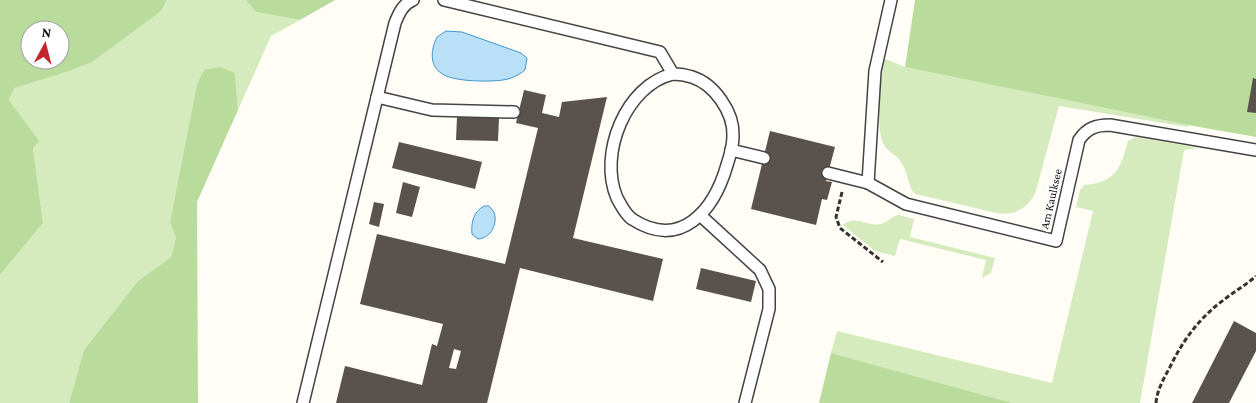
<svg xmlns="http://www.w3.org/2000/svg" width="1256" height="403" font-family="'Crimson Pro',serif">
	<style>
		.green { fill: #d5ebbd }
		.forest { fill: #b9dc9c; fill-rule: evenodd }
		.water { fill: #b9e0f7; stroke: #3f96cf }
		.building { fill: #5a524d; fill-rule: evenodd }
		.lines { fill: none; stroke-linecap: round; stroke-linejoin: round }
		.service-casing { stroke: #444; stroke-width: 14 }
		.path { stroke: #333; stroke-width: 3; stroke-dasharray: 5 2.5; stroke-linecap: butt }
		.service { stroke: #fff; stroke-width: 11 }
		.labels { text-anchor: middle; stroke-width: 5; stroke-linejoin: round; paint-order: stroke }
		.street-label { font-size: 12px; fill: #111; stroke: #fff }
	</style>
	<rect width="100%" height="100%" fill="#fffdf5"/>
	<!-- green -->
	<g class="green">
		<polygon points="167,0 246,0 256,12 300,20 271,36 238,110 235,73 204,70 197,85 170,222 176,238 171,257 138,281 84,350 69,403 0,403 0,275 43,223 33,148 38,141 9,100 14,87 63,73 161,11"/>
		<path d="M883 58 905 67 1188 125V127L1059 106 1035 194C1026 210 1013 216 996 213L916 194 912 191C908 182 907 171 901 162 896 154 887 152 883 143 875 125 882 79 883 58Z"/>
		<path d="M1136 137 1199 148 1184 150 1140 403H1013L831 353 837 331 1052 383 1093 211 1076 207 1080 190 1084 185C1115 183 1121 168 1128 141Z"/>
		<path d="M899 215 914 219 910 237 995 258 991 273 982 278 986 260 900 239 895 256 875 251 843 225C854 214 867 227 881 224 888 222 892 216 899 215Z"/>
	</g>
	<!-- forest -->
	<g class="forest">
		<path d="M0 0H167L161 11 92 62 63 73 14 88 9 100 39 141 33 148 43 223 0 275ZM30 30H60V60H30Z"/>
		<polygon points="246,0 335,0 300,20 256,12"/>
		<polygon points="915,0 1256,0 1256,137 1188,125 905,67"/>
		<polygon points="220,67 235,73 238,110 197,202 198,403 69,403 84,350 138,281 171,257 176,238 170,222 197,84 204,70"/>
		<polygon points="831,353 991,397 1013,403 819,403"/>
	</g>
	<!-- water -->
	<g class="water">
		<path d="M446 31 462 32 521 53 527 58 525 70C519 75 511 79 503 80 489 82 452 82 441 73 429 65 431 49 437 37Z"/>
		<path d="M484 206H489L494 212C498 224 491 238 478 239L472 234C471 223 473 212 484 206Z"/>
	</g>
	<!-- building -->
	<g class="building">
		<polygon points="1253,78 1256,79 1256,113 1247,112"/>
		<path d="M524 90 546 95 542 113 559 117 562 102 607 97 573 238 663 259 653 301 520 268 487 403H336L345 366 422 385 432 344 437 346 443 324 360 304 377 234 505 264 538 128 516 123ZM454 349 461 351 456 369 449 368Z"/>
		<polygon points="457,117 499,118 498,141 456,140"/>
		<polygon points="770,131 835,147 826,181 832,182 827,200 822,199 816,225 751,209"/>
		<polygon points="399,142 482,162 475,189 392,168"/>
		<polygon points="403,182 420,187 412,217 396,213"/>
		<polygon points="374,202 384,204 379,227 369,224"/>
		<polygon points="701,268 756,281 751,302 696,289"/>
		<polygon points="1234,321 1256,333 1256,351 1229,403 1192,403"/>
	</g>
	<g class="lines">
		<!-- service casing -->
		<g class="service-casing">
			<g id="service">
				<polyline points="444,0 660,52 673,74"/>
				<path d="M673 74C680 74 686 75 692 77 714 84 734 112 733 136 733 146 730 156 727 165 714 210 681 251 632 219 625 214 621 205 617 198 598 154 626 85 673 74Z"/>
				<polyline points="377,97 432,110 514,112"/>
				<polyline points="731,150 764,158"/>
				<path d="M828 173 868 183 906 204 1056 241 1079 140C1087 128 1096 125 1110 125L1256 150"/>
				<polyline points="868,183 875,71 891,0"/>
				<polyline points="700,215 760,270 769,289 769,309 745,403"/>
				<path d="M303 403 395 23C399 13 403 4 413 0"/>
			</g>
		</g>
		<!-- path -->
		<g class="path">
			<polyline points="842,192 836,217 840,228 883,262"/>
			<path d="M1156 403C1157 390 1164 378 1170 367 1183 340 1200 317 1225 299 1235 291 1246 285 1256 276"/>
		</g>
		<!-- service -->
		<use href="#service" class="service"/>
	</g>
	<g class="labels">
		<!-- street labels -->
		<g class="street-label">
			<text transform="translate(1051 199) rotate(-77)" y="4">Am Kaulksee</text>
		</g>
	</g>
	<!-- north arrow -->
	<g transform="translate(45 45) rotate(7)"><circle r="24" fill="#ffffff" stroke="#a0a0a0"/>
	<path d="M0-4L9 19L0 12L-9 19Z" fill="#c4262e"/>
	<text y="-8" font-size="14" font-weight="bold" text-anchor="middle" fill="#111111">N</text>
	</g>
</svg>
